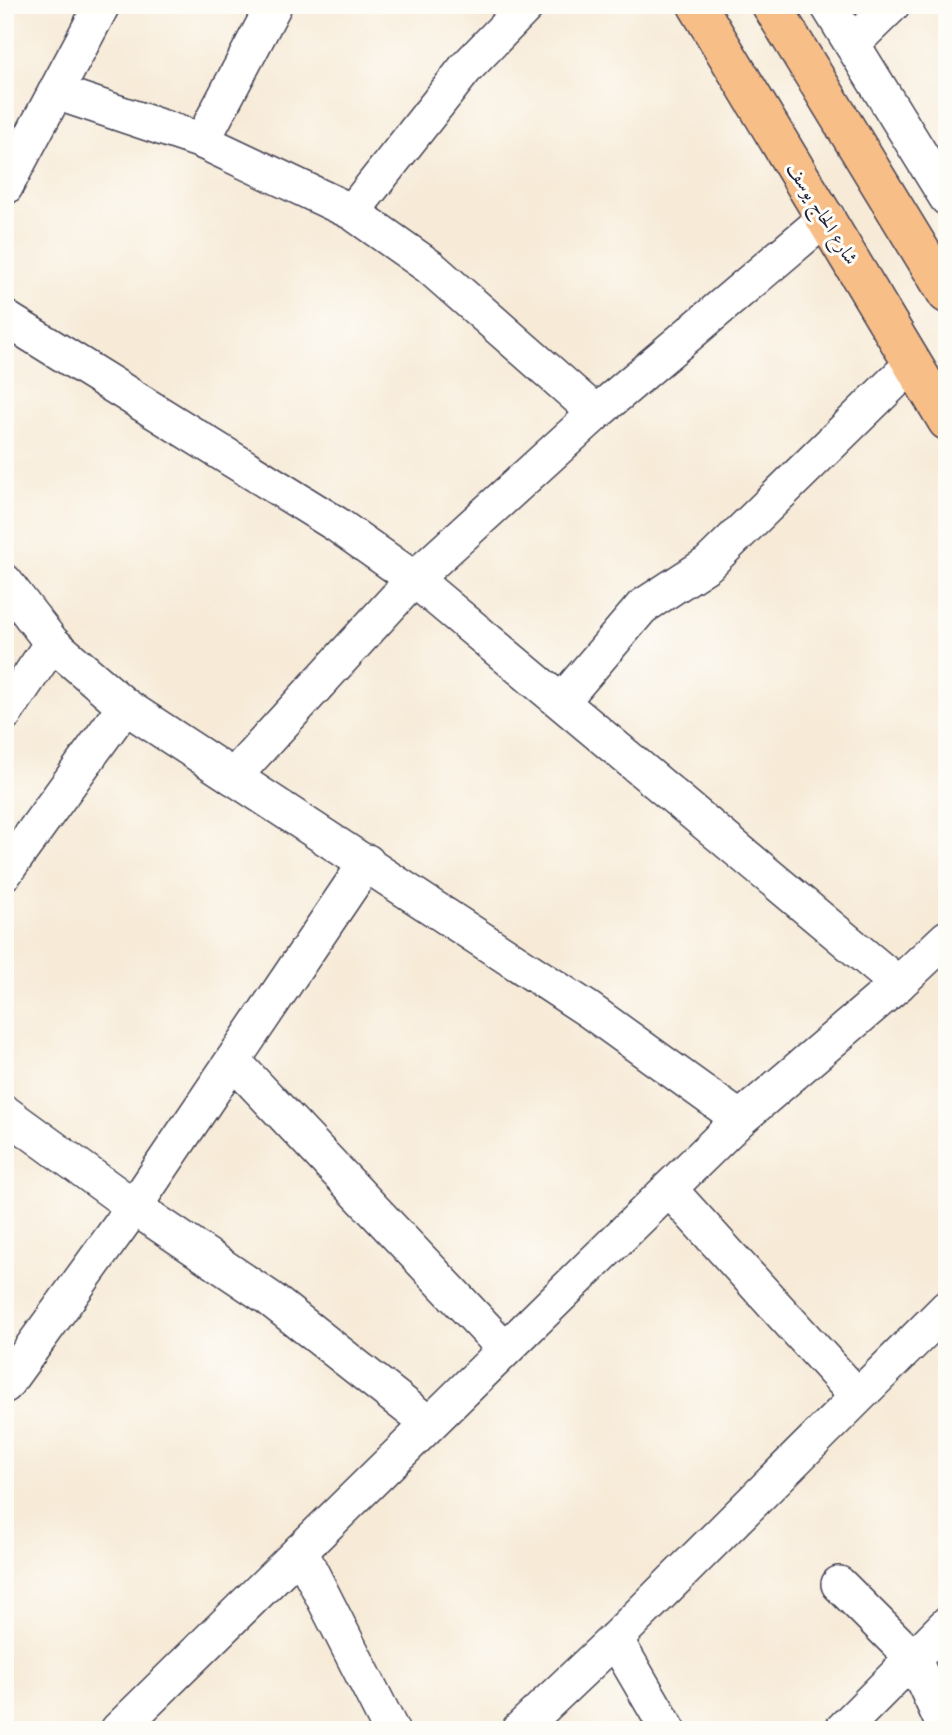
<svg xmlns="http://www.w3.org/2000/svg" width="952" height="1735" font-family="'Libre Caslon Text',Amiri,serif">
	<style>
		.building { fill: #e0b4cf }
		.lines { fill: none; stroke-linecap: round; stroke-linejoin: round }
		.minor-casing { stroke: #424053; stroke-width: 38 }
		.major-casing { stroke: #424053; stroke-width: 41 }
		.minor { stroke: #fff; stroke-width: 35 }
		.major { stroke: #f7be88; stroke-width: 38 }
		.labels { text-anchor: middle; stroke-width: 6; stroke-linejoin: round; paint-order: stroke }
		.street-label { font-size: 19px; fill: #22223b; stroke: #fdfcf7 }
	</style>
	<rect width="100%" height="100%" fill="#fdfcf7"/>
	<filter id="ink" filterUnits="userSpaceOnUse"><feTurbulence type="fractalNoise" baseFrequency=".0143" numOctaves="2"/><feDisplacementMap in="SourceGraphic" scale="14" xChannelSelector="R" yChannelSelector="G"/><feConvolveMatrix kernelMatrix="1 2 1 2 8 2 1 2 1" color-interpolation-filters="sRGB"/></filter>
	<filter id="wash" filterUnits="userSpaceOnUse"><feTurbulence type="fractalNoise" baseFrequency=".00686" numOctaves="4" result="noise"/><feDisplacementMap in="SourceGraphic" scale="28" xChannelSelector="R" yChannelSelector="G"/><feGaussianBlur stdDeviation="1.57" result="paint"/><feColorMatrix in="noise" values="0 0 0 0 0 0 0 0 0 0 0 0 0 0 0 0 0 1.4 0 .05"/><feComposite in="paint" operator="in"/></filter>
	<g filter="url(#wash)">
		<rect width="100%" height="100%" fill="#f7ebd8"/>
		<g id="blocks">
			<!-- building -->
			<polygon class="building" points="947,1666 947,1701 935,1678"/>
		</g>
	</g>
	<g filter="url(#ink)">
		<use href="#blocks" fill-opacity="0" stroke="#424053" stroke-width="2"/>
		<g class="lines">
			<!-- minor casing -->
			<g class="minor-casing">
				<g id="minor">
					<polyline points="828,5 947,198"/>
					<polyline points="852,44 892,5"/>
					<polyline points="56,92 202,141 352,212 430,267 596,413"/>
					<polyline points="202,141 274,5"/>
					<polyline points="5,187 102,5"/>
					<polyline points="352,212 465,69 527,5"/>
					<polyline points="5,318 336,524 414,579 898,984"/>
					<polyline points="5,582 52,643 125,706 589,1010 740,1119"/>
					<polyline points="562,701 642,607 708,564 913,363"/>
					<polyline points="5,713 52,643"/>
					<polyline points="233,777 414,579 596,413 827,217"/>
					<polyline points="5,872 125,706"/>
					<polyline points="233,1061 505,1349"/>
					<polyline points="5,1113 134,1207 269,1298 429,1424"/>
					<polyline points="669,1189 857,1396"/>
					<polyline points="5,1385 134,1207 367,862"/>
					<polyline points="300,1551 391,1730"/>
					<polyline points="839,1584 913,1658 946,1730"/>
					<polyline points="615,1639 668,1730"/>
					<polyline points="118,1730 740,1119 898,984 947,938"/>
					<polyline points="519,1730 615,1639 947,1308"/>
					<polyline points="842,1730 947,1624"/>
				</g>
			</g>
			<!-- major casing -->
			<g class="major-casing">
				<g id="major">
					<polyline points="697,5 947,421"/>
					<polyline points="771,5 947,294"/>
				</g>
			</g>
			<!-- minor -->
			<use href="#minor" class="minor"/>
			<!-- major -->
			<use href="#major" class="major"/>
		</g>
	</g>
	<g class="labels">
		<!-- street labels -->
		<g class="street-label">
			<text transform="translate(823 213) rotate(58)" y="7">شارع الحاج يوسف</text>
		</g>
	</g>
	<!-- margin -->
	<rect width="952" height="1735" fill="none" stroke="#fdfcf7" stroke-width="28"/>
</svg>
